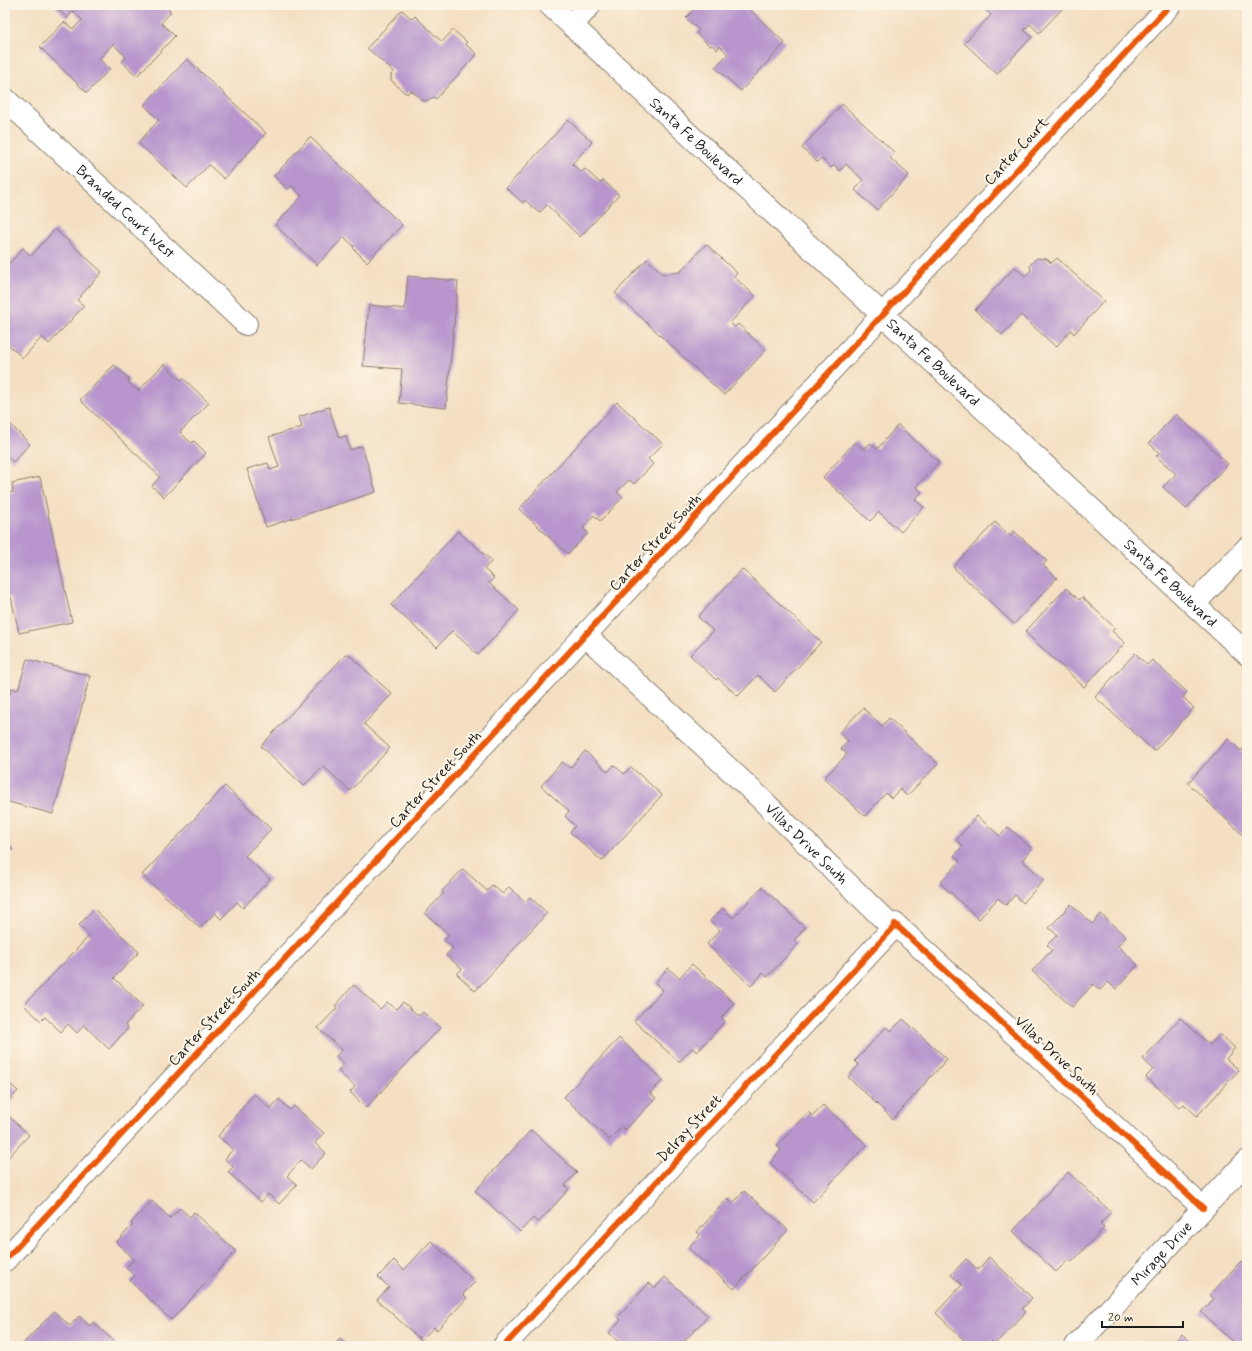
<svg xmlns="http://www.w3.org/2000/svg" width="1252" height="1351" font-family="Mynerve,sans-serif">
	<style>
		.building { fill: #b896cd }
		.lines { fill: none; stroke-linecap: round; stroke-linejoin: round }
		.minor-casing { stroke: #887e6f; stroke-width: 24 }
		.minor { stroke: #fff; stroke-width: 22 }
		.cycleway-casing { stroke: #fcf5e5; stroke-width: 8 }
		.cycleway { stroke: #e8590c; stroke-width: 6 }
		.labels { text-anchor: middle; stroke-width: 4; stroke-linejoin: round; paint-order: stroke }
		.street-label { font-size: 15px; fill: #1c1c1c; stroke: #fcf5e5 }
	</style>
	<rect width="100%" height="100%" fill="#fcf5e5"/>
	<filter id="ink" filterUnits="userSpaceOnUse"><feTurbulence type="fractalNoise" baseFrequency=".025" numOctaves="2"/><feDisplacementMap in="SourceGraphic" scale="8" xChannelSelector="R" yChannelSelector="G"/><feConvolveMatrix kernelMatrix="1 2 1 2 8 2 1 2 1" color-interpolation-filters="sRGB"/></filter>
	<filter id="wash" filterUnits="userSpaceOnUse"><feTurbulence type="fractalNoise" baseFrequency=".012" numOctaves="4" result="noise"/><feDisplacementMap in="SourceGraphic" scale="16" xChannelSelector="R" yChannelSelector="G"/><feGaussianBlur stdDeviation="0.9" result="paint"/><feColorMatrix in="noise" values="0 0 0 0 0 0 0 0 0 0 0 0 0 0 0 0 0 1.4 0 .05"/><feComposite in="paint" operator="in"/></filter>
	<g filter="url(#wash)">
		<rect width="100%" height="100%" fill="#f4dfc2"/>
		<g id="blocks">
			<!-- building -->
			<g class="building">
				<polygon points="54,5 164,5 171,12 161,23 175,36 137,76 122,62 126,57 113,44 99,59 110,69 87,93 40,47 64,22 73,29 82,20 73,11 67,18"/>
				<polygon points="698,5 745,5 785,43 741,91 715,67 728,54 720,46 717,50 712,45 710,46 696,33 699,30 686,18"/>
				<polygon points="984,5 1062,5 1064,7 1039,33 1030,24 1024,30 1032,37 997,74 964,43 991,15 982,6"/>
				<polygon points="402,10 412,19 415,16 442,42 453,30 467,42 465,44 477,54 436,99 434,97 426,101 422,100 411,90 408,93 405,93 391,80 391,75 394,72 367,48"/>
				<polygon points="187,59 266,133 224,179 209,165 187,188 138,143 159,120 144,105"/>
				<polygon points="842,104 894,152 890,158 909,175 877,210 855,190 863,180 846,164 840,171 834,165 831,168 821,158 817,162 802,148"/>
				<polygon points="568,120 592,142 572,164 581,172 585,169 600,183 603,180 619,195 580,237 547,205 539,213 525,200 523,203 506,188"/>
				<polygon points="310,137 402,225 367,262 353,248 354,246 344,237 317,265 275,225 302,196 292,186 288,189 274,176"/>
				<polygon points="55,229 102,272 77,300 84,306 49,344 42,337 23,358 5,342 5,268 23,248 31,256"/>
				<polygon points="706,244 737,273 734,277 755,296 730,323 735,327 738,324 766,350 724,395 615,293 647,259 663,274 680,272"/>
				<polygon points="1037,258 1047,259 1051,263 1057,258 1104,301 1074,334 1071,330 1056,347 1021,315 1002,335 975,310 1015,267 1025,276 1031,270 1030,265"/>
				<polygon points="408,276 458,281 446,408 399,403 402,369 363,366 369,305 405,309"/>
				<polygon points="164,364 181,380 183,378 209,403 180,432 191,443 194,441 206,453 164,497 152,486 160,477 80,400 114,365 130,380 128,382 138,391"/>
				<polygon points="617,402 663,444 648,459 653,464 634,484 629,480 617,492 623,497 600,521 594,515 583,528 588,533 568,554 519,509"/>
				<polygon points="329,407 339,438 346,436 350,450 362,446 376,492 266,527 247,469 268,463 270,470 279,467 269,437 302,427 299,417"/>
				<polygon points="1176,414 1228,464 1186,509 1163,487 1176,474 1156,456 1159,453 1149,443"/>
				<polygon points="5,419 30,444 13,462 6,455 5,456"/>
				<polygon points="898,425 939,462 916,487 922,492 915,500 924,507 901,532 879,512 870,521 823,477 855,442 864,450 870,443 877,449"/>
				<polygon points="40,477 72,622 19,633 11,597 5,598 5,494 13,492 12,483"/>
				<polygon points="995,522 1010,536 1014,531 1047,561 1043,565 1057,578 1014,624 953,567"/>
				<polygon points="458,531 492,561 484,569 494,578 489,583 519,610 478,655 452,631 437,647 391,605"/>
				<polygon points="742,569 821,642 775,692 758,675 738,696 718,678 716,680 690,655 713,631 698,617"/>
				<polygon points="1066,588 1079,600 1082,597 1115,628 1112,631 1125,643 1084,687 1025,632"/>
				<polygon points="347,653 392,694 364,724 390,748 350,791 323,766 304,786 261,746"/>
				<polygon points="1135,653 1147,665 1152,660 1187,692 1183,697 1194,708 1154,751 1095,697"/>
				<polygon points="27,659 90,676 53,814 5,801 5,694 10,695 11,688 18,690"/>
				<polygon points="863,708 882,726 889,718 938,764 907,796 900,789 891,798 886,793 865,816 824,778 847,754 841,749 848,741 839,733"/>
				<polygon points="1228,739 1241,751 1245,746 1247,747 1247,839 1188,783"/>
				<polygon points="585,751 608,772 614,765 624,774 631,767 662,795 602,861 570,832 575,826 565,816 569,811 541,786 562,762 570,768"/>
				<polygon points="225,786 271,829 245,856 270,879 243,908 237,902 221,919 215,913 200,928 142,875"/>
				<polygon points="977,816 1000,836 1008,827 1032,849 1022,860 1044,880 1023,903 1015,895 1006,905 998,898 979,919 940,883 960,861 954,856 963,846 956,840"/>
				<polygon points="5,842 13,850 5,858"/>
				<polygon points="463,869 487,891 492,885 503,894 509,887 525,902 530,897 547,913 475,991 457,974 462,969 446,955 453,948 444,940 449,935 425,913 444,893 442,891"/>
				<polygon points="762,887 805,928 794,940 798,944 767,977 763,973 751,986 707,944 720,930 710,921 723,908 733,918"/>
				<polygon points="1071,904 1092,924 1101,914 1126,937 1118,946 1138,965 1116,989 1108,982 1100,990 1093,984 1072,1007 1032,971 1052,950 1047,945 1057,935 1049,928"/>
				<polygon points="94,909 139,952 114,978 143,1006 125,1025 128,1028 109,1049 84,1025 77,1033 68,1024 61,1032 45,1017 41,1021 24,1005 90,935 79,925"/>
				<polygon points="692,964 734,1003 721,1018 725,1021 697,1052 692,1048 679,1062 634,1021 663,990 655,983 668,968 679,978"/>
				<polygon points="354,985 380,1009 387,1002 396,1009 403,1002 419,1016 423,1012 440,1028 366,1108 350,1092 355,1087 338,1071 344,1064 336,1056 342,1050 318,1028 337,1008 335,1006"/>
				<polygon points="1180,1018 1210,1045 1220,1034 1235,1048 1226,1059 1239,1070 1197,1116 1184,1104 1180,1108 1146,1077 1153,1069 1143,1059"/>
				<polygon points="903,1019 947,1059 893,1119 848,1077 859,1065 855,1061 886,1027 891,1031"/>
				<polygon points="619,1038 663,1080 650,1093 656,1098 625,1130 622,1127 609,1140 564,1097"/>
				<polygon points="5,1080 18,1091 5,1105"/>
				<polygon points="254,1094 270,1109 279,1099 290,1110 294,1106 324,1133 315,1143 326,1153 311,1169 301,1160 287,1176 297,1185 279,1204 268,1194 261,1202 228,1172 233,1167 225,1159 233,1149 218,1136"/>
				<polygon points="823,1105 867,1145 813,1202 770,1163 781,1150 777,1146 808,1112 813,1116"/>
				<polygon points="5,1113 29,1135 5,1161"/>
				<polygon points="531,1130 577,1172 565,1185 569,1189 538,1223 533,1218 520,1232 475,1191"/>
				<polygon points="1068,1172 1111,1212 1100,1224 1104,1228 1072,1262 1069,1259 1056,1272 1013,1231"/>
				<polygon points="744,1191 788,1230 734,1289 688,1248 700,1235 697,1232 728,1198 733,1203"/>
				<polygon points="152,1201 170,1218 180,1208 190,1217 194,1212 236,1251 171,1320 130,1281 135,1276 126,1268 134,1259 116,1242 133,1225 131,1223"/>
				<polygon points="431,1241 475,1282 463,1294 467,1298 437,1330 434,1327 421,1340 377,1300 389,1287 378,1277 394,1260 404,1270"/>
				<polygon points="989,1257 1032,1298 1022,1309 1026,1312 995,1344 992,1341 987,1346 970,1346 936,1313 962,1285 951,1275 966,1259 978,1270"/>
				<polygon points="1241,1261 1246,1265 1247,1263 1247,1346 1237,1346 1201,1312 1214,1299 1210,1295"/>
				<polygon points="665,1277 708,1316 680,1346 623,1346 609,1333 621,1320 618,1317 649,1283 655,1288"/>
				<polygon points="54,1311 70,1326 79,1316 90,1326 93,1322 119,1346 21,1346"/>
				<polygon points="1182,1334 1195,1346 1171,1346"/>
				<polygon points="340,1339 348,1346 333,1346"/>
				<polygon points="1165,1341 1170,1346 1160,1346"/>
			</g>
		</g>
	</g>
	<g filter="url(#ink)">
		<use href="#blocks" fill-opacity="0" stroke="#887e6f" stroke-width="1"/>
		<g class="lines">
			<!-- minor casing -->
			<g class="minor-casing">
				<g id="minor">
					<path id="s1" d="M550 5 1247 654"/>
					<polyline points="572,25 590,5"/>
					<path id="s2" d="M5 99 246 324"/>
					<polyline points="1194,604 1247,548"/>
					<path id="s3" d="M586 636 758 796 893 928"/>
					<polyline points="5,1260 1170,5"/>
					<polyline points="504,1346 893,928 895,924 1203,1208"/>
					<path id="s4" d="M1076 1346 1247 1161"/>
				</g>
			</g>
			<!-- minor -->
			<use href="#minor" class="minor"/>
			<!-- cycleway casing -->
			<g class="cycleway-casing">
				<g id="cycleway">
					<polyline points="5,1260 1170,5"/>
					<polyline points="504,1346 893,928 895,924 1203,1208"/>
				</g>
			</g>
			<!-- cycleway -->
			<use href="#cycleway" class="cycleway"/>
		</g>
	</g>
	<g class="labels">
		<!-- street labels -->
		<g class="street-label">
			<text dy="5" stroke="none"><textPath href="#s1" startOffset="200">Santa Fe Boulevard</textPath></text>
			<text transform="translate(1016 151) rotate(-47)" y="5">Carter Court</text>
			<text dy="5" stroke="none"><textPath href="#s2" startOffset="165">Branded Court West</textPath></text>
			<text dy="5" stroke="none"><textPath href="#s1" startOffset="524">Santa Fe Boulevard</textPath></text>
			<text transform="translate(655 542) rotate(-47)" y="5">Carter Street South</text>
			<text dy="5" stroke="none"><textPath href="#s1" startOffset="848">Santa Fe Boulevard</textPath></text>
			<text transform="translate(435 779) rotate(-47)" y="5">Carter Street South</text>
			<text dy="5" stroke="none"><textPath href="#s3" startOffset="303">Villas Drive South</textPath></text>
			<text transform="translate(214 1017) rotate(-47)" y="5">Carter Street South</text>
			<text transform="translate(1057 1055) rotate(43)" y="5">Villas Drive South</text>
			<text transform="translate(689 1128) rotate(-47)" y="5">Delray Street</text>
			<text dy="5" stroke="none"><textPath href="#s4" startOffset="126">Mirage Drive</textPath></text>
		</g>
	</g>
	<!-- margin -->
	<rect width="1252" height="1351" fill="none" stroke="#fcf5e5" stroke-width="20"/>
	<!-- scale -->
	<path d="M1102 1321v6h81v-6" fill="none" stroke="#1c1c1c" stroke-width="2"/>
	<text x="1108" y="1321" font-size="12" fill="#1c1c1c" stroke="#fcf5e5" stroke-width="3" paint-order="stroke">20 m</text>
</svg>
